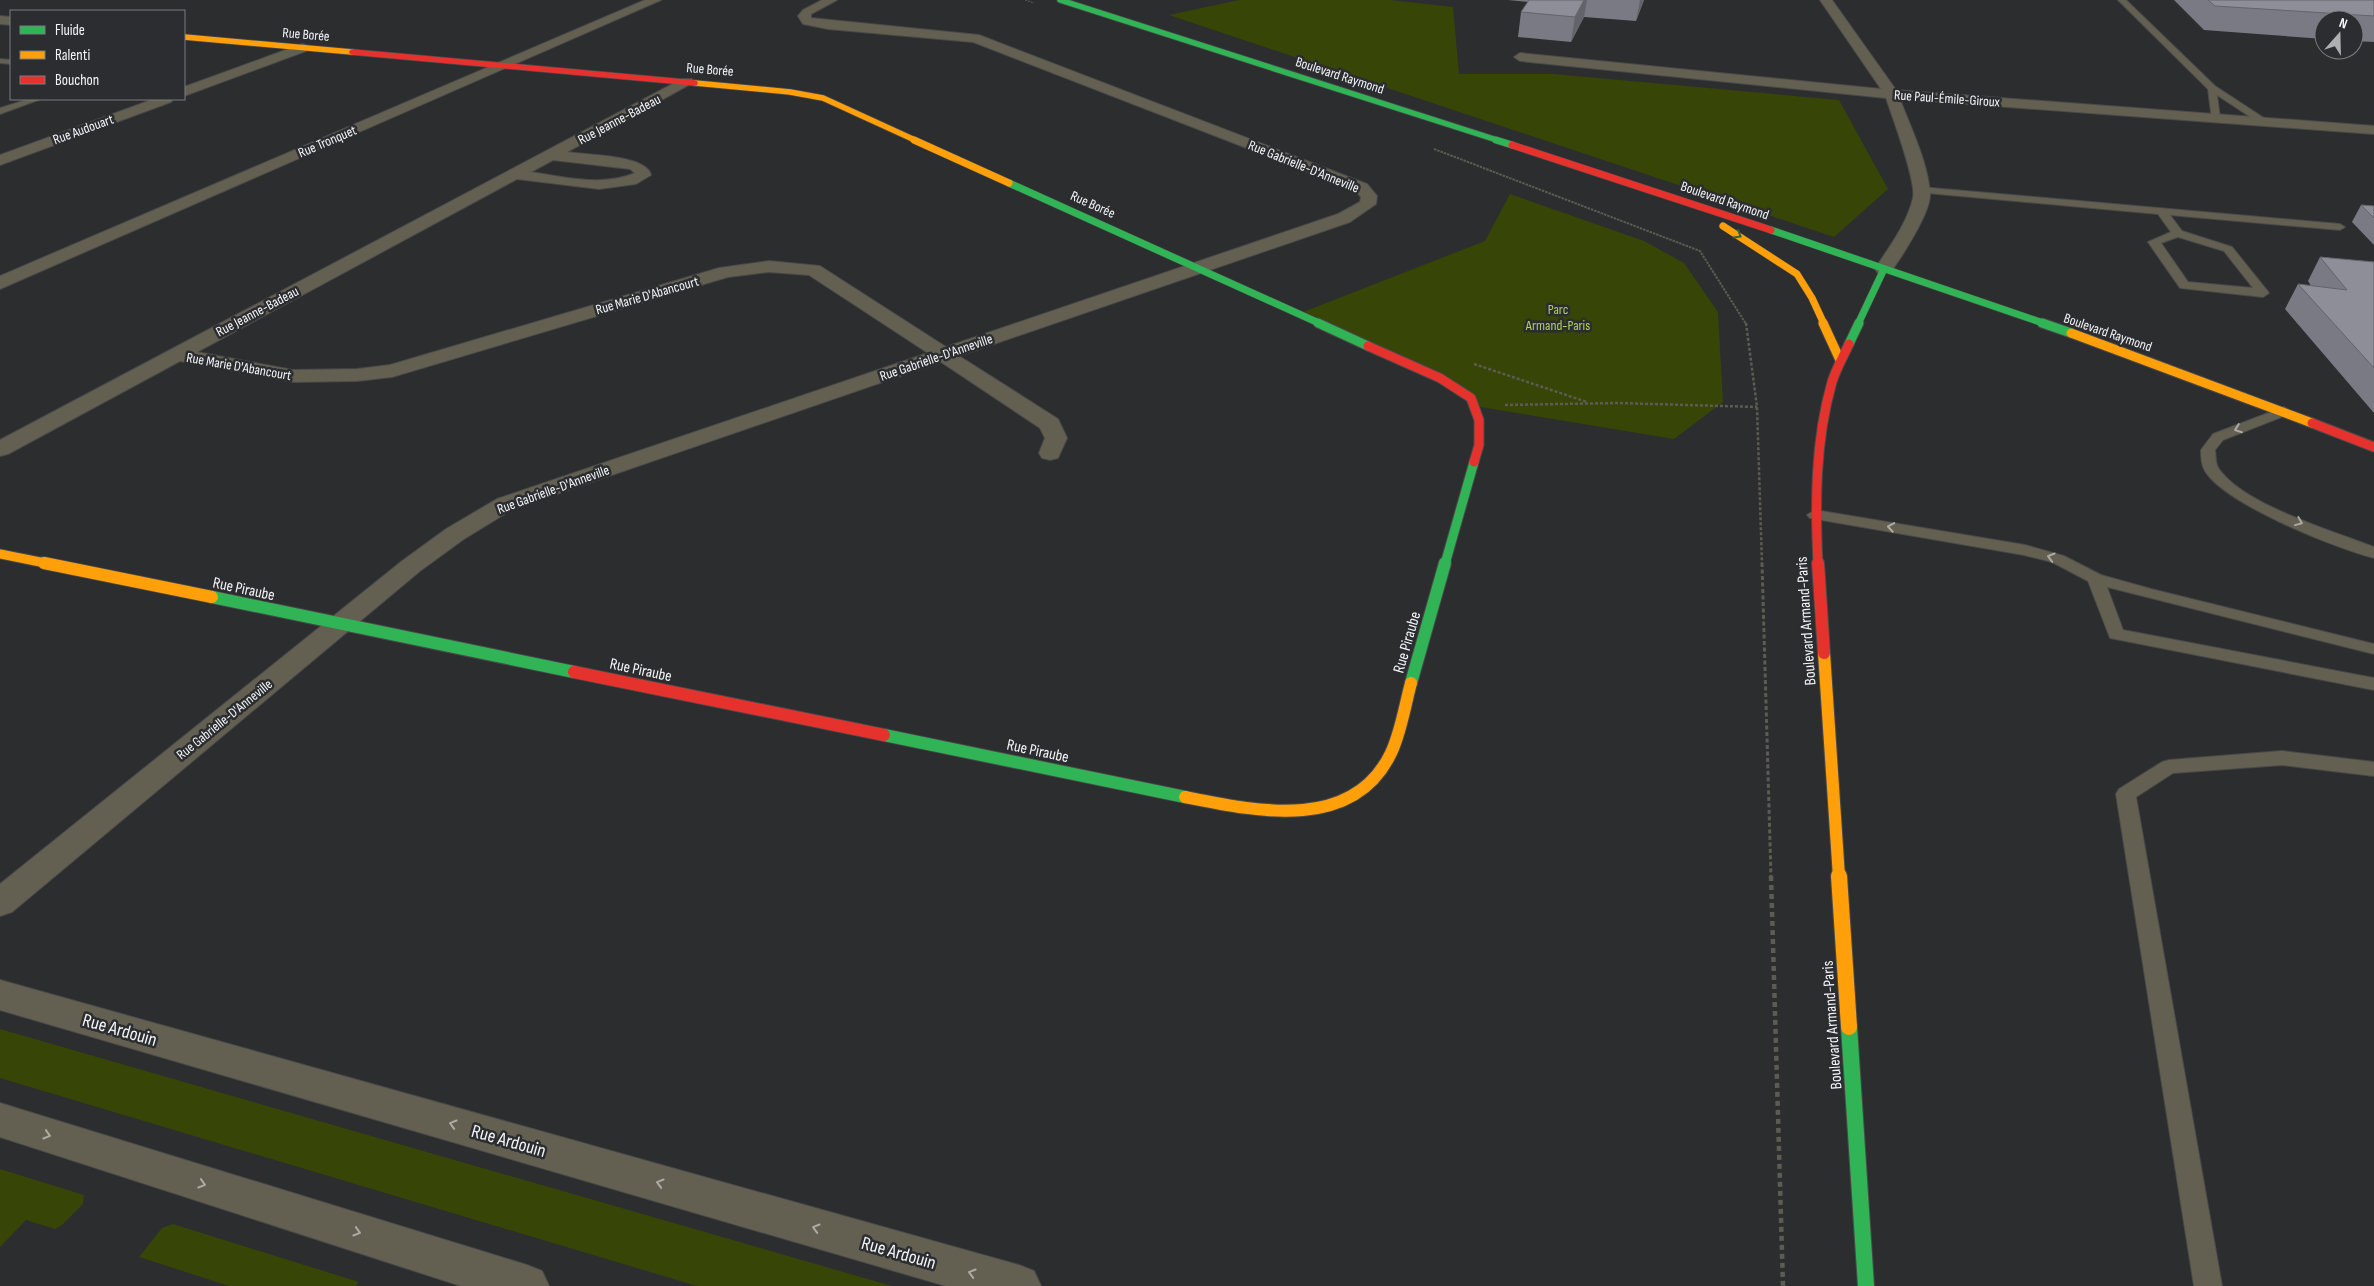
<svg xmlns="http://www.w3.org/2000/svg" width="2374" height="1286" font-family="'Sofia Sans Condensed',sans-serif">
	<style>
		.green { fill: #374507 }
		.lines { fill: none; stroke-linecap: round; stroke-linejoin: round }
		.lane-casing { stroke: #49494a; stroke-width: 2 }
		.street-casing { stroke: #49494a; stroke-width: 2 }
		.fast-far4-casing { stroke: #49494a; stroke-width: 7 }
		.fast-far3-casing { stroke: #49494a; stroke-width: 8 }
		.fast-far2-casing { stroke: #49494a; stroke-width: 11 }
		.fast-far1-casing { stroke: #49494a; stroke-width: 14 }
		.fast-casing { stroke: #49494a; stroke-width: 18 }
		.slow-far4-casing { stroke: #49494a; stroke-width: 7 }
		.slow-far3-casing { stroke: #49494a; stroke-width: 8 }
		.slow-far2-casing { stroke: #49494a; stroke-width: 11 }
		.slow-far1-casing { stroke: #49494a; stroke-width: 14 }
		.slow-casing { stroke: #49494a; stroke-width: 18 }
		.jam-far3-casing { stroke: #49494a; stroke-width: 7 }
		.jam-far2-casing { stroke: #49494a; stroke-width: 8 }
		.jam-far1-casing { stroke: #49494a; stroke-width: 11 }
		.jam-casing { stroke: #49494a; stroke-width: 14 }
		.path-far4 { stroke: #5d5c52; stroke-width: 1; stroke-dasharray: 2 1; stroke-linecap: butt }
		.path-far3 { stroke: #5d5c52; stroke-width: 2; stroke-dasharray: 2.5 1; stroke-linecap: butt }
		.path-far2 { stroke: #5d5c52; stroke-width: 2.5; stroke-dasharray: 3 2; stroke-linecap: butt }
		.path-far1 { stroke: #5d5c52; stroke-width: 3; stroke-dasharray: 4 2.5; stroke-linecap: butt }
		.path { stroke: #5d5c52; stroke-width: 4.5; stroke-dasharray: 5 4; stroke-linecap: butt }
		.lane { fill: #646051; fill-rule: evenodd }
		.street { fill: #646051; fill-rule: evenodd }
		.fast-far4 { stroke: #30b455; stroke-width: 5.5 }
		.fast-far3 { stroke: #30b455; stroke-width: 7 }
		.fast-far2 { stroke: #30b455; stroke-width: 9 }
		.fast-far1 { stroke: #30b455; stroke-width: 12 }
		.fast { stroke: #30b455; stroke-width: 16 }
		.slow-far4 { stroke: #ff9f0a; stroke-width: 5.5 }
		.slow-far3 { stroke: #ff9f0a; stroke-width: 7 }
		.slow-far2 { stroke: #ff9f0a; stroke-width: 9 }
		.slow-far1 { stroke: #ff9f0a; stroke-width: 12 }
		.slow { stroke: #ff9f0a; stroke-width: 16 }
		.jam-far3 { stroke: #e5322d; stroke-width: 5.5 }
		.jam-far2 { stroke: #e5322d; stroke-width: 7 }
		.jam-far1 { stroke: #e5322d; stroke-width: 9 }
		.jam { stroke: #e5322d; stroke-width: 12 }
		.wall { fill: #7a7a84 }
		.shaded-wall { fill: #63636b }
		.building { fill: #8e8e99; stroke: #63636b }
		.oneway { stroke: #2d633f }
		.oneway2 { stroke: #acaaa4 }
		.labels { text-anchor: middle; stroke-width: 5; stroke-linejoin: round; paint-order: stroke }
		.far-street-label { font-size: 14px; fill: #f4f5f7; stroke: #2b2d30 }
		.far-park-label { font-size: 14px; fill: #b1d160; stroke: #2b2d30 }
		.street-label { font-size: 16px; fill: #f4f5f7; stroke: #2b2d30 }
		.near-street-label { font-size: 19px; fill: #f4f5f7; stroke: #2b2d30 }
	</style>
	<rect width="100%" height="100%" fill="#2c2d2f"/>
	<!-- green -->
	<g class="green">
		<polygon points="1239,0 1390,0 1453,7 1459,74 1554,74 1839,100 1888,189 1834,237 1169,15"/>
		<polygon points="1510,194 1644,241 1684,263 1718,312 1723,402 1674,439 1474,406 1471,398 1298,314 1485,241"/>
		<polygon points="0,1029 892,1286 697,1286 0,1078"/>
		<polygon points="0,1169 84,1195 83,1204 62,1225 55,1229 26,1220 0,1247"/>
		<polygon points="173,1224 359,1282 356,1286 229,1286 139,1257 162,1228"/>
	</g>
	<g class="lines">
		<!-- lane casing -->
		<g class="lane-casing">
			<g id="lane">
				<polygon points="2118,0 2126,0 2215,86 2267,120 2267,124 2261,124 2217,95 2220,118 2212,120 2208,89"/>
				<polygon points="0,59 11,60 11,64 0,63"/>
				<polygon points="29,99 41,99 0,114 0,108"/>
				<path d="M1920 187 2340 224 2345 227 2340 230 2170 215 2182 231 2232 247 2269 293 2263 297 2180 288 2148 242 2171 232 2158 214 1916 192 1915 190ZM2178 237 2224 251 2253 288 2188 282 2161 243Z"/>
				<path d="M2284 407 2291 411 2289 414 2223 440 2215 450C2216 456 2215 464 2219 469 2244 505 2333 531 2374 547V558C2337 549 2220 502 2204 469 2201 463 2201 456 2201 450L2213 434Z"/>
				<polygon points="1815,510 2025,545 2064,556 2101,575 2151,589 2374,644 2374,654 2107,587 2123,630 2374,678 2374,690 2110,638 2088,581 2052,562 2024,555 1810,518 1807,515"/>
				<polygon points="2282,751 2374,762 2374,776 2282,765 2173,773 2136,797 2222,1286 2194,1286 2116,794 2119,789 2162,762 2169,760"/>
			</g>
		</g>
		<!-- street casing -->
		<g class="street-casing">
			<g id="street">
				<polygon points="645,0 661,0 0,289 0,276"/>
				<path d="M822 0H837L811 14V18L979 35 1367 184 1377 196 1376 204 1350 222 959 356 1058 419 1067 438 1058 458 1050 460 1042 458 1039 453 1045 438 1040 428 941 362 513 509 464 539 420 571 12 912 0 916V884L402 561 446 529 497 499 928 353 809 275 769 272 728 277 392 377 357 381 293 382 180 361 8 454 0 456V440L682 79H692L694 82 567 152C586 155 647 155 651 175L636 184 599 189 517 179 197 352 293 370 357 369 390 365 719 268 769 261 820 266 946 347 1338 214 1360 202 1361 197 1355 190 973 42 828 29 803 24 798 16 803 10ZM553 160 630 169 635 173C603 187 564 177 531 172Z"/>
				<path d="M1820 0H1832L1896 90 2374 126V134L1900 99C1911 129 1928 162 1930 194 1931 212 1901 258 1890 273H1878L1875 269C1889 247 1907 224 1913 198 1917 182 1892 116 1886 98L1520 61 1514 57 1520 53 1881 89Z"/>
				<polygon points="0,16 11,17 11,25 0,24"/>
				<polygon points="302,44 306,45 308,48 306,51 184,96 184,87"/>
				<polygon points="154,99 173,99 171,102 0,165 0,155"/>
				<polygon points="0,980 1019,1265 1034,1271 1041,1286 946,1286 0,1010"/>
				<polygon points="0,1103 527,1265 542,1271 549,1286 461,1286 0,1137"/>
			</g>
		</g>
		<!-- fast-far4 casing -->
		<g class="fast-far4-casing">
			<polyline id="fast-far4" points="1060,0 1500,141"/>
		</g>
		<!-- fast-far3 casing -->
		<g class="fast-far3-casing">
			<g id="fast-far3">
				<polyline points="1496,140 1512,145"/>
				<polyline points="1009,183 1321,324"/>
				<polyline points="1771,230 2046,324"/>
				<polyline points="1858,324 1884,269"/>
			</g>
		</g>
		<!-- fast-far2 casing -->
		<g class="fast-far2-casing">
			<g id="fast-far2">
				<polyline points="1318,323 1368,346"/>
				<polyline points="2042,323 2071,333"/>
				<polyline points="1849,344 1859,323"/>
				<polyline points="1445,564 1474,462"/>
			</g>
		</g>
		<!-- fast-far1 casing -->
		<g class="fast-far1-casing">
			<g id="fast-far1">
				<polyline points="212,597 574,672"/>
				<polyline points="1411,683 1445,563"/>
				<polyline points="884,735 1185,797"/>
			</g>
		</g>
		<!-- fast casing -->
		<g class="fast-casing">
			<polyline id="fast" points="1849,1027 1866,1286"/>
		</g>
		<!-- slow-far4 casing -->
		<g class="slow-far4-casing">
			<g id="slow-far4">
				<polyline points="184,37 352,52"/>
				<polyline points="695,83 790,92 823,98 917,141"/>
			</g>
		</g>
		<!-- slow-far3 casing -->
		<g class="slow-far3-casing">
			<g id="slow-far3">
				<polyline points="914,140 1009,183"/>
				<polyline points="1723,226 1797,274 1812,298 1824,324"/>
			</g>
		</g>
		<!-- slow-far2 casing -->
		<g class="slow-far2-casing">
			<g id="slow-far2">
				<polyline points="1823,323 1840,360"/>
				<polyline points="2071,333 2312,423"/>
				<polyline points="0,554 50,564"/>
			</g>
		</g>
		<!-- slow-far1 casing -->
		<g class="slow-far1-casing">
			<g id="slow-far1">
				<polyline points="44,563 212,597"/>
				<polyline points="1824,653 1839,877"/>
				<path d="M1185 797C1255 811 1353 833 1391 753 1401 732 1405 705 1411 683"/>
			</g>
		</g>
		<!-- slow casing -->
		<g class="slow-casing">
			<polyline id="slow" points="1839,876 1849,1027"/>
		</g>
		<!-- jam-far3 casing -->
		<g class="jam-far3-casing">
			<polyline id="jam-far3" points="352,52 695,83"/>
		</g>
		<!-- jam-far2 casing -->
		<g class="jam-far2-casing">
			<polyline id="jam-far2" points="1512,145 1771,230"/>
		</g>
		<!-- jam-far1 casing -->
		<g class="jam-far1-casing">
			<g id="jam-far1">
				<polyline points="1368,346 1440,378 1471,398 1479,420 1479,445 1474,462"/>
				<polyline points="2312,423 2374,447"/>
				<path d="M1818 564C1815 504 1815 441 1832 382 1836 369 1843 357 1849 344"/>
			</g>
		</g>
		<!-- jam casing -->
		<g class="jam-casing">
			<g id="jam">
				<polyline points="1818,563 1824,653"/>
				<polyline points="574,672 884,735"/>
			</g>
		</g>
		<!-- path-far4 -->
		<polyline class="path-far4" points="1025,0 1034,3"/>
		<!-- path-far3 -->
		<polyline class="path-far3" points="1434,149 1700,251 1746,324"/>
		<!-- path-far2 -->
		<g class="path-far2">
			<polyline points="1746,323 1757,407 1762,564"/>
			<polyline points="1474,364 1587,402"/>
			<polyline points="1505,405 1617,403 1757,407"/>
		</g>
		<!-- path-far1 -->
		<polyline class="path-far1" points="1762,563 1771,877"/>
		<!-- path -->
		<polyline class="path" points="1771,876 1783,1286"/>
		<!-- lane -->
		<use href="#lane" class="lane"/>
		<!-- street -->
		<use href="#street" class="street"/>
		<!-- fast-far4 -->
		<use href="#fast-far4" class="fast-far4"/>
		<!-- fast-far3 -->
		<use href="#fast-far3" class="fast-far3"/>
		<!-- fast-far2 -->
		<use href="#fast-far2" class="fast-far2"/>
		<!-- fast-far1 -->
		<use href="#fast-far1" class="fast-far1"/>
		<!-- fast -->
		<use href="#fast" class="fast"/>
		<!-- slow-far4 -->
		<use href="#slow-far4" class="slow-far4"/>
		<!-- slow-far3 -->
		<use href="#slow-far3" class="slow-far3"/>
		<!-- slow-far2 -->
		<use href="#slow-far2" class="slow-far2"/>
		<!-- slow-far1 -->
		<use href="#slow-far1" class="slow-far1"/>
		<!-- slow -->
		<use href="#slow" class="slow"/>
		<!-- jam-far3 -->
		<use href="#jam-far3" class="jam-far3"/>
		<!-- jam-far2 -->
		<use href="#jam-far2" class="jam-far2"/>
		<!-- jam-far1 -->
		<use href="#jam-far1" class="jam-far1"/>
		<!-- jam -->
		<use href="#jam" class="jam"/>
	</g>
	<!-- wall -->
	<g class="wall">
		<polygon points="1508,0 1644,0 1636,21 1584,17 1571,42 1518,37 1521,12 1528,2"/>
		<polygon points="2174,0 2374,0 2374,42 2354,41 2354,20 2324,20 2324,39 2204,30"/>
		<polygon points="2361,205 2374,206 2374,245 2352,222"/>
		<polygon points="2320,257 2374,262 2374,413 2285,309 2298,284 2311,286 2308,281"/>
	</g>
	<!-- shaded-wall -->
	<g class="shaded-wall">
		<polygon points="1584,0 1587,0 1584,17 1571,42 1575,17"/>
		<polygon points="1640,0 1644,0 1636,21"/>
	</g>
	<!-- building -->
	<g class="building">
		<polygon points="1529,0 1584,0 1575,17 1521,12"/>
		<polygon points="2208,0 2374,0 2374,16 2215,6"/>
		<polygon points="2361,205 2374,206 2374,218"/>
		<polygon points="2320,257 2374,262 2374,368 2298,284 2347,290"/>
	</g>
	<!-- one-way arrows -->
	<defs><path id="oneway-chevron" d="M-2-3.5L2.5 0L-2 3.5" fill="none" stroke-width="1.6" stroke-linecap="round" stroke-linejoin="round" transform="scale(1.25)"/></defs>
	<use class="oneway" href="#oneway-chevron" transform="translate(1738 235) rotate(31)"/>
	<g class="oneway2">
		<use href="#oneway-chevron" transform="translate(2238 429) rotate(159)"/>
		<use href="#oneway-chevron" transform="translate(2299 522) rotate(22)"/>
		<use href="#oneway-chevron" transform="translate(1891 527) rotate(-170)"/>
		<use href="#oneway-chevron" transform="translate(2051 557) rotate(-164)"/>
		<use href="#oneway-chevron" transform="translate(453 1124) rotate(-164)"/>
		<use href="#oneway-chevron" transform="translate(47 1135) rotate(17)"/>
		<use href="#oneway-chevron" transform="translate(660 1183) rotate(-164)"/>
		<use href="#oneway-chevron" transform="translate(202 1184) rotate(17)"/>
		<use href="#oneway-chevron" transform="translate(816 1228) rotate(-164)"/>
		<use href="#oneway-chevron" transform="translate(357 1232) rotate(17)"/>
		<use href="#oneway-chevron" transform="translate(972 1273) rotate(-164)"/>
	</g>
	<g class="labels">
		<!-- far-street labels -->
		<g class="far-street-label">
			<text transform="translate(306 34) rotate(5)" y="5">Rue Borée</text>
			<text transform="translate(710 69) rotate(5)" y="5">Rue Borée</text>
			<text transform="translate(1340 75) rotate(18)" y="5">Boulevard Raymond</text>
			<text transform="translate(1947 98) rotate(4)" y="5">Rue Paul-Émile-Giroux</text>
			<text transform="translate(619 119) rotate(-28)" y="5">Rue Jeanne-Badeau</text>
			<text transform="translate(83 129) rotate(-20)" y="5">Rue Audouart</text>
			<text transform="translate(327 141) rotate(-23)" y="5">Rue Tronquet</text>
			<text transform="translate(1304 166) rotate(22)" y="5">Rue Gabrielle-D'Anneville</text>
			<text transform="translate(1725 200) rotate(19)" y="5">Boulevard Raymond</text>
			<text transform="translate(1093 204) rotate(24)" y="5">Rue Borée</text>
			<text transform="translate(647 295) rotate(-16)" y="5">Rue Marie D'Abancourt</text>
			<text transform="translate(257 311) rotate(-28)" y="5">Rue Jeanne-Badeau</text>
			<text transform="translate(2108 332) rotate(19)" y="5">Boulevard Raymond</text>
			<text transform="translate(936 357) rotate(-19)" y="5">Rue Gabrielle-D'Anneville</text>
			<text transform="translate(239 366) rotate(10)" y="5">Rue Marie D'Abancourt</text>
			<text transform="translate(553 489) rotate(-20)" y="5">Rue Gabrielle-D'Anneville</text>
			<text transform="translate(224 719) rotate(-39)" y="5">Rue Gabrielle-D'Anneville</text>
		</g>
		<!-- far-park labels -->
		<g class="far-park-label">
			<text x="1558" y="314">Parc<tspan x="1558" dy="16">Armand-Paris</tspan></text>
		</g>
		<!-- street labels -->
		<g class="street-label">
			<text transform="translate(244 588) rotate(12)" y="6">Rue Piraube</text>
			<text transform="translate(1805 621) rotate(-94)" y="6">Boulevard Armand-Paris</text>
			<text transform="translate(1406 642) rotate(-74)" y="6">Rue Piraube</text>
			<text transform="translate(641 669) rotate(12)" y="6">Rue Piraube</text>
			<text transform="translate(1038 750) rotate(12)" y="6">Rue Piraube</text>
			<text transform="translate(1831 1025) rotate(-94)" y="6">Boulevard Armand-Paris</text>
		</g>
		<!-- near-street labels -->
		<g class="near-street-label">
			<text transform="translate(120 1029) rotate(16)" y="7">Rue Ardouin</text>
			<text transform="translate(509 1140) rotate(16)" y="7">Rue Ardouin</text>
			<text transform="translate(899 1252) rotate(16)" y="7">Rue Ardouin</text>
		</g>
	</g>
	<!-- legend -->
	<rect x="10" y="10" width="175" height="90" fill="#2b2d30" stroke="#7b7d80"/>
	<rect x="20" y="26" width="25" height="8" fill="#30b455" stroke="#7b7d80"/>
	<text x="55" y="35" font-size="15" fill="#f4f5f7">Fluide</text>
	<rect x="20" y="51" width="25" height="8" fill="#ff9f0a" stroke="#7b7d80"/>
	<text x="55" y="60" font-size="15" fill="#f4f5f7">Ralenti</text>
	<rect x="20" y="76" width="25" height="8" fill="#e5322d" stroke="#7b7d80"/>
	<text x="55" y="85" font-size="15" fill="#f4f5f7">Bouchon</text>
	<!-- north arrow -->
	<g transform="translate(2339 35) rotate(20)"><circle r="24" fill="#2b2d30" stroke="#7b7d80"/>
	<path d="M0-4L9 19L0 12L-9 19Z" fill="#aeafb1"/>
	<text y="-8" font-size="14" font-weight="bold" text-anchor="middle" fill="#f4f5f7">N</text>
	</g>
</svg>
